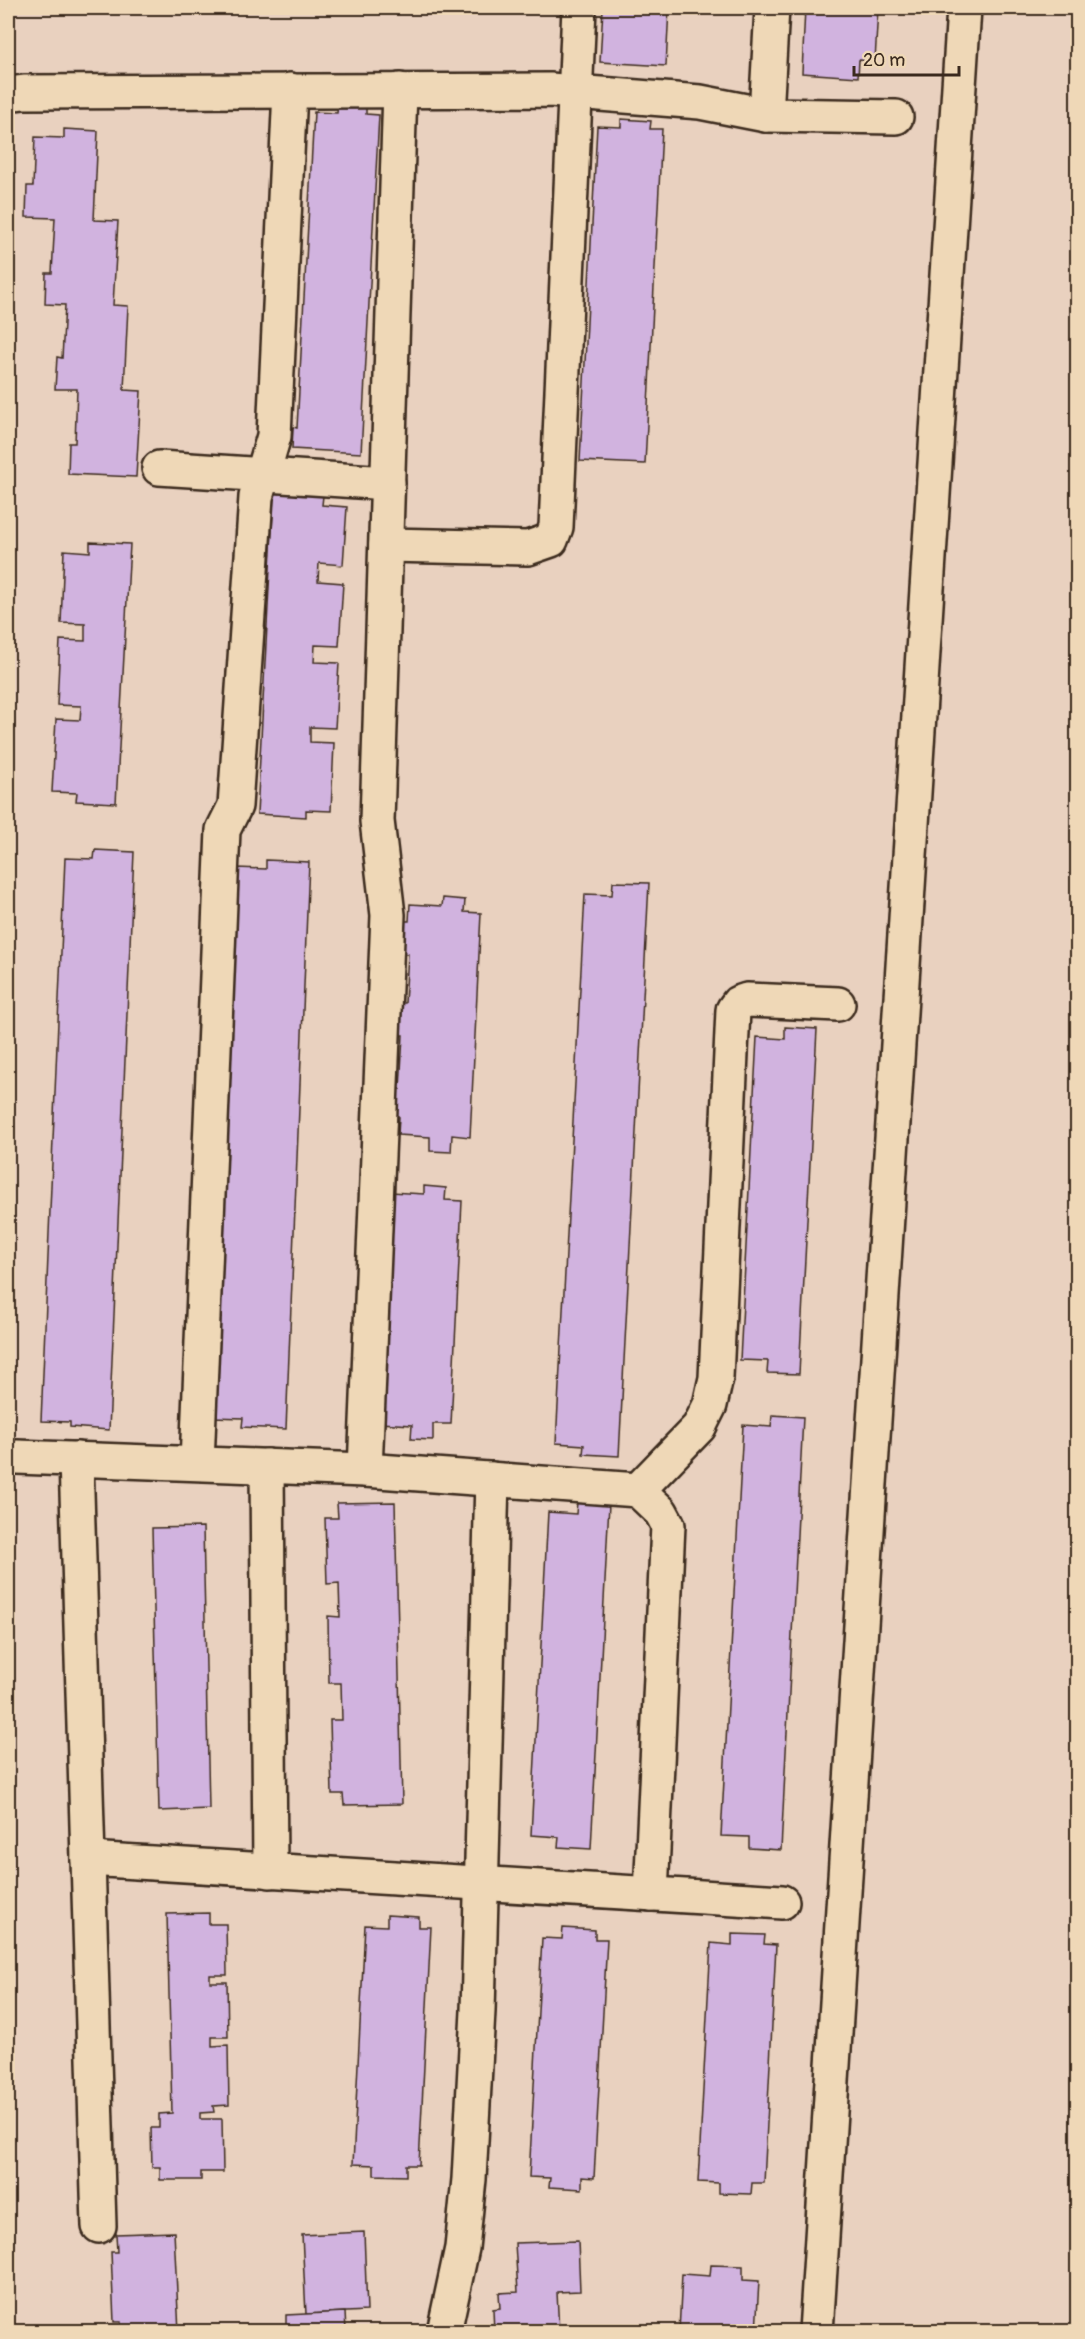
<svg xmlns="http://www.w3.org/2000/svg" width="1085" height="2339" font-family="Pangolin,sans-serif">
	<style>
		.building { fill: #d1b3df; stroke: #3b2a1e; stroke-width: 1.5 }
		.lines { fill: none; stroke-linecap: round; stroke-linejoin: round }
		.minor-casing { stroke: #3b2a1e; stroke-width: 38 }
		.minor { stroke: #efd8b7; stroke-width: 33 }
	</style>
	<rect width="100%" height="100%" fill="#e9d1bf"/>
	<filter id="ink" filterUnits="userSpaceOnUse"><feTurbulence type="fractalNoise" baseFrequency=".0167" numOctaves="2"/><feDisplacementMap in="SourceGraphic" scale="12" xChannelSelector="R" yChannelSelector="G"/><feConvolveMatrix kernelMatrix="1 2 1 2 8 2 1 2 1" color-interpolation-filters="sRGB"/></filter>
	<g filter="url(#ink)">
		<!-- building -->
		<g class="building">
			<polygon points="603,8 669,8 666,66 600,62"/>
			<polygon points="805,8 878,8 875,61 859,60 858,77 802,73"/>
			<polygon points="338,105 366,106 366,114 379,115 361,453 292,449 293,427 297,428 314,112 337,113"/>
			<polygon points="621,119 651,121 650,129 662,129 645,464 580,461 597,126 621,127"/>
			<polygon points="64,129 98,131 94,220 118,221 113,305 128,306 124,390 141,391 136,477 68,474 69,443 75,443 77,389 55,389 57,357 62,358 65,305 45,304 46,273 52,273 55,218 26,217 27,186 33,186 35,137 64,138"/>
			<polygon points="274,493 323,496 322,505 347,507 343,565 319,563 318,581 343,583 339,646 315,645 314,662 339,663 335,728 310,727 310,742 334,743 331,811 306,810 306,817 257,814"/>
			<polygon points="90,542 130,544 116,803 76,801 77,793 52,792 56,719 80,720 81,706 57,705 60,640 85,641 85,624 61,623 64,550 90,552"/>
			<polygon points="95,850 134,852 109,1430 70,1427 70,1422 41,1421 65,858 94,859"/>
			<polygon points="266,860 309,862 286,1429 242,1427 243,1418 213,1417 237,868 266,869"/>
			<polygon points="613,882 649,883 619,1456 583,1454 584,1445 556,1443 585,894 612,895"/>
			<polygon points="443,898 465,900 464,912 481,913 470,1137 452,1135 451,1152 430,1151 430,1137 398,1135 399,1117 392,1116 394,1088 400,1089 403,1035 397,1035 399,1003 405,1003 408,954 401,954 402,921 409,921 410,904 442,906"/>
			<polygon points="785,1027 817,1029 799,1374 767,1373 768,1361 740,1360 757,1037 785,1039"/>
			<polygon points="424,1186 446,1188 445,1200 462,1201 451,1424 433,1424 433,1440 411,1439 412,1425 379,1423 391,1192 424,1194"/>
			<polygon points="772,1415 803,1417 781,1850 749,1848 749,1837 721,1836 743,1425 771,1427"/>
			<polygon points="395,1502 402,1804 344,1805 343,1794 332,1794 330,1720 342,1720 341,1683 329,1683 328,1616 340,1617 339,1583 327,1584 325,1518 338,1518 337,1503"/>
			<polygon points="577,1502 609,1504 591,1849 558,1847 559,1837 531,1835 548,1512 576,1514"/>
			<polygon points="203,1527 209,1809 159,1811 152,1528"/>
			<polygon points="209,1913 209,1924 226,1924 227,1975 210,1975 210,1982 227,1982 228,2037 212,2037 212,2046 228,2045 229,2105 213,2106 214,2112 200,2113 200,2119 222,2119 223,2172 201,2172 201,2180 160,2180 160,2167 152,2167 151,2128 159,2128 159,2114 172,2113 167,1914"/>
			<polygon points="387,1915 419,1917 419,1927 431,1927 419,2165 406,2165 406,2176 374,2175 374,2165 353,2164 365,1925 387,1926"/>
			<polygon points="563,1928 595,1930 595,1939 607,1939 594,2178 582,2177 582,2189 549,2187 550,2178 529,2177 542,1938 562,1939"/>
			<polygon points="732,1934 765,1935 764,1944 776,1945 764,2183 752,2183 751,2194 719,2193 719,2183 698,2182 711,1943 732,1945"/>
			<polygon points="174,2232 179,2332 121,2332 121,2322 114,2322 111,2252 117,2252 116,2234"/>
			<polygon points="364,2232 367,2311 306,2314 302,2235"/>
			<polygon points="578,2241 580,2291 557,2292 559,2332 494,2332 493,2309 500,2308 499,2293 518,2292 515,2243"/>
			<polygon points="711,2265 743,2266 743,2280 759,2281 756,2332 679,2332 682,2274 710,2276"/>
			<polygon points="345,2312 346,2332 286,2332 286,2315"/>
		</g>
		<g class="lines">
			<!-- minor casing -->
			<g class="minor-casing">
				<g id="minor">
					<polyline points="8,94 24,92 550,90 700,102 766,115 896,117"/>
					<polyline points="766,115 772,8"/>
					<polyline points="159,468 388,483"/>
					<polyline points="386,545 528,548 551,540 556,527 579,8"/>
					<polyline points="17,1457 365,1470 638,1490 661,1512 668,1525 651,1894"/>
					<polyline points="76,1459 99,2226"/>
					<polyline points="197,1463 223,830 235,806 256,497 274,436 290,90"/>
					<polyline points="267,1466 270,1871"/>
					<polyline points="365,1470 388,915 377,821 400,90"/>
					<polyline points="638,1490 699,1427 710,1405 716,1378 733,1010 738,1003 747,1000 838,1004"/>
					<polyline points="88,1859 782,1902"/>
					<polyline points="444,2332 462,2248 469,2179 478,2011 492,1479"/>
					<polyline points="816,2332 964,8"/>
				</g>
			</g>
			<!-- minor -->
			<use href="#minor" class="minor"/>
		</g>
	</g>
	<!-- margin -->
	<rect width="1085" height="2339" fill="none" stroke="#efd8b7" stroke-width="30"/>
	<rect x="15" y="15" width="1055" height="2309" fill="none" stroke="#3b2a1e" stroke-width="2" filter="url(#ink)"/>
	<!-- scale -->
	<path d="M854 66v9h105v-9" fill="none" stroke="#3b2a1e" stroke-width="3"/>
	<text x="863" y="66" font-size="18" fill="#3b2a1e" stroke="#efd8b7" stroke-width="4.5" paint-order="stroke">20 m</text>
</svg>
